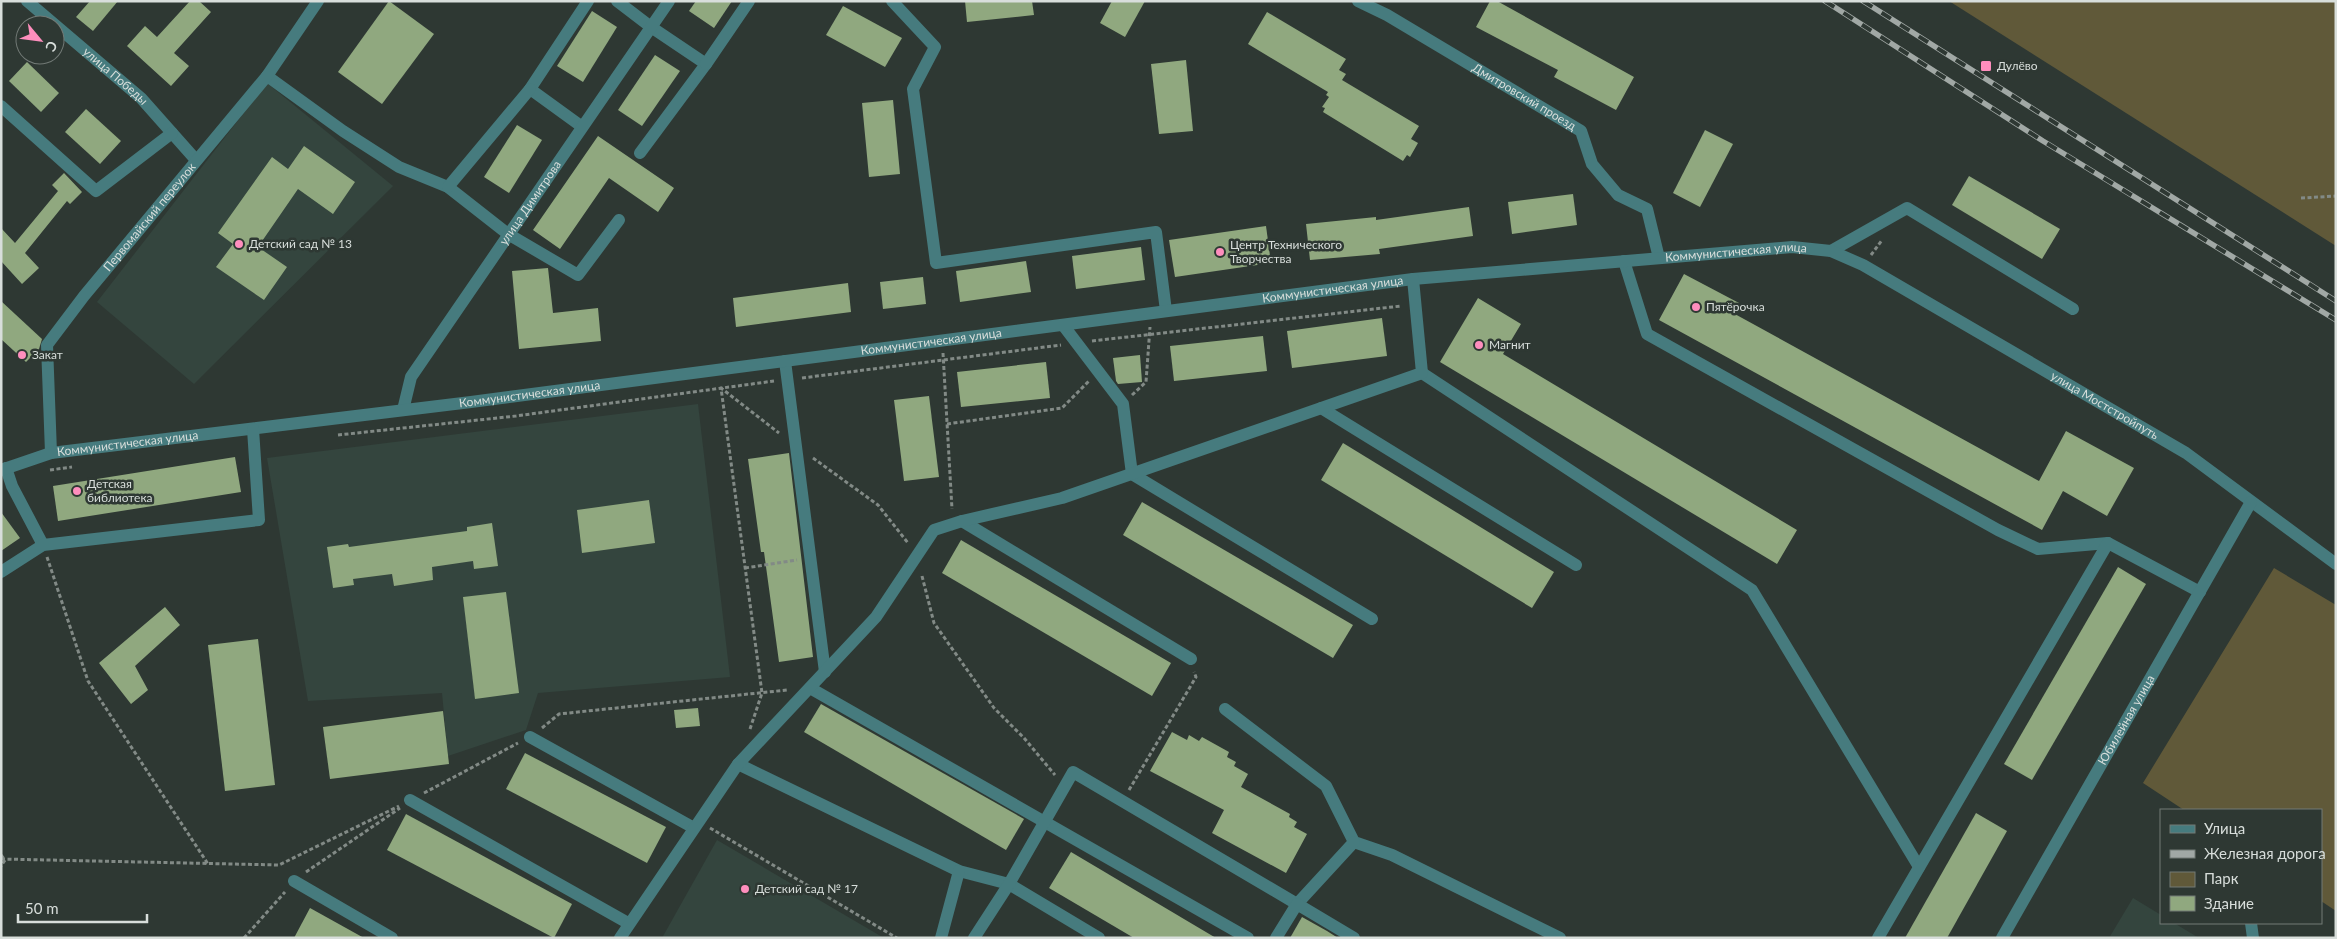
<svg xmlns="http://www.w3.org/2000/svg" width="2337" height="939" font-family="Lato,sans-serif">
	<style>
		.built { fill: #34453e }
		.green { fill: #605939 }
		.building { fill: #90a87f }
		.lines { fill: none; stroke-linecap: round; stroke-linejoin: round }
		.path { stroke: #828a86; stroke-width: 3; stroke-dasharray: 4 2.5; stroke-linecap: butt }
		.minor { stroke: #467b7e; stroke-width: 12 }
		.rail-casing { stroke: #a1a8a5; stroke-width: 5.5 }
		.rail { stroke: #2e3833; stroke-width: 4; stroke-dasharray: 11; stroke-linecap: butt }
		.poi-dot { fill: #fe8ebd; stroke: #2e3833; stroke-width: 2 }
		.labels { text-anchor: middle; stroke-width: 5; stroke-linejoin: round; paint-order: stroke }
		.poi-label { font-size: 12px; fill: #d8dedb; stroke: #2e3833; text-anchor: start }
		.street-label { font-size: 12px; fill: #d8dedb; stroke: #2e3833 }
	</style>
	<rect width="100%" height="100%" fill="#2e3833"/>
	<!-- built -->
	<g class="built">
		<polygon points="267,83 393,186 194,384 97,302"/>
		<polygon points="698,404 730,677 538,693 526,730 448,756 442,693 308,701 267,458"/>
		<polygon points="717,840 884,938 662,938"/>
		<polygon points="2133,898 2161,915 2161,923 2174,923 2199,938 2109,938"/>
	</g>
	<!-- green -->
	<g class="green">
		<polygon points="1949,1 2336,1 2336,246"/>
		<polygon points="2274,568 2336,605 2336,911 2321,901 2321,810 2184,810 2143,783"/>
	</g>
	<!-- building -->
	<g class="building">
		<polygon points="90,1 118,1 93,31 76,17"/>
		<polygon points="190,1 199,1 211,12 174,53 189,66 171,86 127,46 145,26 157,37"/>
		<polygon points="389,1 434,34 382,104 338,72"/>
		<polygon points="696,1 732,1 714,28 689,11"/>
		<polygon points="965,1 1032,1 1034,15 967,22"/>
		<polygon points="1112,1 1145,1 1125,37 1100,23"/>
		<polygon points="1490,1 1497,1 1634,77 1616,110 1554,77 1558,70 1476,27"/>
		<polygon points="843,6 902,38 885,67 826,35"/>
		<polygon points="592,11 617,27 583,82 557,66"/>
		<polygon points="1267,12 1346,59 1339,70 1346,74 1342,80 1419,126 1411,139 1418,143 1410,157 1407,155 1403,161 1323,112 1325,108 1322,107 1329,97 1326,95 1328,92 1248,44"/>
		<polygon points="655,55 680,71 642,126 618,110"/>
		<polygon points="1186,60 1193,131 1159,134 1151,64"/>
		<polygon points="27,62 59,93 41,112 9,81"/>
		<polygon points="893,100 900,174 869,177 862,103"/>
		<polygon points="86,109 121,141 100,164 65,132"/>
		<polygon points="517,125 542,140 509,193 484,177"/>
		<polygon points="1705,130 1733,144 1700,207 1673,193"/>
		<polygon points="598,136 674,188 658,212 609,178 560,249 533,230"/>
		<polygon points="304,146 355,182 333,214 298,189 258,247 287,267 264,300 216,267 233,244 218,233 272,157 288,169"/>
		<polygon points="64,173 82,192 70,204 67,201 25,253 39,268 22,284 1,261 1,228 15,243 58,191 52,185"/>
		<polygon points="1969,176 2060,229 2042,259 1952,205"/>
		<polygon points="1573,194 1577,225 1512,234 1508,202"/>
		<polygon points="1469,207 1473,236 1379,249 1380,254 1310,260 1306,224 1376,217 1376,220"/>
		<polygon points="1266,226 1271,263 1175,277 1169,240"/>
		<polygon points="1141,247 1145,280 1076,289 1072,256"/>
		<polygon points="1026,261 1031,292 960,302 956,271"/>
		<polygon points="548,268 553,313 598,308 601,341 519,349 512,271"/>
		<polygon points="1684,274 1739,303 1733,313 2039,481 2066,431 2134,468 2107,516 2063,491 2042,530 1659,320"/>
		<polygon points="923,277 926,304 883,309 880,282"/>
		<polygon points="848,283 851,312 736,327 733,298"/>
		<polygon points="1478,298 1521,324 1503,354 1797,530 1777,564 1440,362"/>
		<polygon points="1,301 42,339 39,349 26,362 1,339"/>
		<polygon points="1382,318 1387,356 1292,368 1287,331"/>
		<polygon points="1263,336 1267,371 1174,381 1170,346"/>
		<polygon points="1140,355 1142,382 1118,384 1116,381 1113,358"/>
		<polygon points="1046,362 1050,398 961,407 957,372"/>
		<polygon points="929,396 939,477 904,481 894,400"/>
		<polygon points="1343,443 1554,572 1532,608 1321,480"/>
		<polygon points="789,453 813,657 779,662 764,552 761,552 748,459"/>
		<polygon points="235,457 241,492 58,521 53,486"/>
		<polygon points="649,500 655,543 582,553 577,510"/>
		<polygon points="1142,502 1353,625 1333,658 1123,535"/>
		<polygon points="1,512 20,538 1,551"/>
		<polygon points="492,523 498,566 474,569 473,561 432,567 433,580 394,586 392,574 353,579 354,585 333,588 327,547 348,544 349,547 467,531 467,527"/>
		<polygon points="961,540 1171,663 1152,696 942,573"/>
		<polygon points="2118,567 2146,584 2032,780 2004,764"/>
		<polygon points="506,592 519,693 475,699 463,597"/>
		<polygon points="165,607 180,625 135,666 148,690 131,704 99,663"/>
		<polygon points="258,639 275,785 225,791 208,645"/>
		<polygon points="821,704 1024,819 1006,850 804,732"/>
		<polygon points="698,708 700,726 676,728 674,710"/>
		<polygon points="443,711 449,764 330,779 323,727"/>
		<polygon points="1172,732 1187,740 1189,735 1199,741 1202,737 1229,752 1227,757 1236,762 1234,766 1248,774 1241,787 1290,814 1289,817 1297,822 1294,827 1307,834 1286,873 1212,833 1224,810 1150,771"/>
		<polygon points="525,753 666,827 647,863 506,789"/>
		<polygon points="1976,813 2007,831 1947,938 1905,938"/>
		<polygon points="406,814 572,904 554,938 387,850"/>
		<polygon points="1071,852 1216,938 1134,938 1049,888"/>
		<polygon points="310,908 364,938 294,938"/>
		<polygon points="1302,917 1327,931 1338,938 1290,938"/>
	</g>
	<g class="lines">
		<!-- path -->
		<g class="path">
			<polyline points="2301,198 2336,196"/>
			<polyline points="1871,255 1882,240"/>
			<polyline points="1092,341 1401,306"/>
			<polyline points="943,353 952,509"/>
			<polyline points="802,378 1061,345"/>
			<polyline points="1132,395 1146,382 1150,327"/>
			<polyline points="947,424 1062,408 1089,381"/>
			<polyline points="338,435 516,416 774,381"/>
			<polyline points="813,458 878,505 908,543"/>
			<polyline points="50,470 72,467"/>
			<polyline points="47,557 88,681 208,864"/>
			<polyline points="745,568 797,560"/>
			<polyline points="922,576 934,623 994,708 1024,738 1055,775"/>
			<polyline points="542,728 559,714 787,690"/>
			<polyline points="750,729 762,693 721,388 779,433"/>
			<polyline points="1129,790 1196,677 1194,672"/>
			<polyline points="424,793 518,743"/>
			<polyline points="710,828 897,938"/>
			<polyline points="1,855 5,860 1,866"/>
			<polyline points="1,859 279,865 399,806"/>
			<polyline points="306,872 400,808"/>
			<polyline points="244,938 285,892"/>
		</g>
		<!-- minor -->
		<g class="minor">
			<path id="s1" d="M27 1 141 98 196 160"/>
			<polyline points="617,1 651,27 706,64 640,153"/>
			<polyline points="892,1 935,47 913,89 936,263 1156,232 1166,311"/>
			<path id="s2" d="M1358 1 1387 15 1581 131 1592 164 1618 195 1647 209 1659 258"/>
			<polyline points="706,64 749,1"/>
			<polyline points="267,76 343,131 399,167 448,187 508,234 578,275 619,220"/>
			<polyline points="1,106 96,191 172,133"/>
			<polyline points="581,126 530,89 588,1"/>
			<polyline points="448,187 530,89"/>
			<polyline points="1831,251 1907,208 2073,309"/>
			<polyline points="1624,261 1647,334 1998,530 2038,549 2108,543"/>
			<polyline points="1063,325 1123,404 1132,474 1372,619"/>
			<polyline points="785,361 825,672"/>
			<polyline points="1422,373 1752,590 1919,867"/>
			<polyline points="1321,408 1576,565"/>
			<path id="s3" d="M403 410 411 377 669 1"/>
			<path id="s4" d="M51 453 47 345 84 296 267 76 318 1"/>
			<polyline points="6,468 12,486 43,545"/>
			<path id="s5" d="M1 470 51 453 471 402 1413 279 1792 247 1831 251 1863 265 2186 453 2336 564"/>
			<polyline points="962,521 1191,659"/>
			<polyline points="1,572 43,545 259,520 253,429"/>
			<polyline points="810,688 1248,938"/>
			<polyline points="1225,709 1326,786 1354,842 1392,855 1560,938"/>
			<polyline points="530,737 694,828"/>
			<polyline points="738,764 959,871 1009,884 1099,938"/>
			<polyline points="410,800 628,923"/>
			<polyline points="294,881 392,938"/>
			<polyline points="2251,923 2253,938"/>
			<polyline points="620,938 738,764 876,617 934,530 962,521 1062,498 1422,373 1413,279"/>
			<polyline points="941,938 959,871"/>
			<polyline points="974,938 1009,884 1073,772 1297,904 1354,842"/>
			<polyline points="1276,938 1297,904 1354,938"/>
			<polyline points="1878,938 2108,543 2200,592"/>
			<path id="s6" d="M2002 938 2251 502"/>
		</g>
		<!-- rail casing -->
		<g class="rail-casing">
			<g id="rail">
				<polyline points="1825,1 2043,141 2336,320"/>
				<polyline points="1863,1 2336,301"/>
			</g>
		</g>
		<!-- rail -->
		<use href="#rail" class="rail"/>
	</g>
	<!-- markers -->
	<g class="poi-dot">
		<rect x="1980" y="60" width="12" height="12" rx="2.5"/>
		<circle cx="239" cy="244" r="5"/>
		<circle cx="1220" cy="252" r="5"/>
		<circle cx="1696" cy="307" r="5"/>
		<circle cx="1479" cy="345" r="5"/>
		<circle cx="22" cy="355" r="5"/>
		<circle cx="77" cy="491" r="5"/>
		<circle cx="745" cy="889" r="5"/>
	</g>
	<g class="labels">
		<!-- poi labels -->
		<g class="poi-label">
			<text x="1997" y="70">Дулёво</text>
			<text x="249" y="248">Детский сад № 13</text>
			<text x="1230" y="249">Центр Технического<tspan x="1230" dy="14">Творчества</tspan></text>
			<text x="1706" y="311">Пятёрочка</text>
			<text x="1489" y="349">Магнит</text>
			<text x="32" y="359">Закат</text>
			<text x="87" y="488">Детская<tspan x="87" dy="14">библиотека</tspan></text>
			<text x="755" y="893">Детский сад № 17</text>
		</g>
		<!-- street labels -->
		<g class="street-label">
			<text dy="4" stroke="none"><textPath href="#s1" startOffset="116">улица Победы</textPath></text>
			<text dy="4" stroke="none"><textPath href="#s2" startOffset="192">Дмитровский проезд</textPath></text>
			<text dy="4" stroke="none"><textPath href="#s3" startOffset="245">улица Димитрова</textPath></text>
			<text dy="4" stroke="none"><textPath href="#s4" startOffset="272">Первомайский переулок</textPath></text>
			<text dy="4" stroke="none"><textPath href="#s5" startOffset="1750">Коммунистическая улица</textPath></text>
			<text dy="4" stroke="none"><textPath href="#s5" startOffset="1345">Коммунистическая улица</textPath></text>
			<text dy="4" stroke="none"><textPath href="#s5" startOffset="940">Коммунистическая улица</textPath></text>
			<text dy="4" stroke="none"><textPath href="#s5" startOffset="535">Коммунистическая улица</textPath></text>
			<text dy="4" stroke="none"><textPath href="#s5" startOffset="2160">улица Мостстройпуть</textPath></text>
			<text dy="4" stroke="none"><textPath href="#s5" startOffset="130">Коммунистическая улица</textPath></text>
			<text dy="4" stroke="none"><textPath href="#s6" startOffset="251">Юбилейная улица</textPath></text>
		</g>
	</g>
	<!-- border -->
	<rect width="2337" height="939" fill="none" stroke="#d8dedb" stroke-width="5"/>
	<!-- legend -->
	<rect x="2160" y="809" width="162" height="115" fill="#2e3833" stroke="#727a76"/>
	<rect x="2170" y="825" width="25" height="8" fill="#467b7e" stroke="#727a76"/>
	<text x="2204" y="834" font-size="15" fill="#d8dedb">Улица</text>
	<rect x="2170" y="850" width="25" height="8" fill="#a1a8a5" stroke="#727a76"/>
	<text x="2204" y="859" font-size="15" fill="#d8dedb">Железная дорога</text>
	<rect x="2170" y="872" width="25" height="15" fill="#605939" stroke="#727a76"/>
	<text x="2204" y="884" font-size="15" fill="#d8dedb">Парк</text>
	<rect x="2170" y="896" width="25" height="15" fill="#90a87f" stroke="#727a76"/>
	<text x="2204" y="909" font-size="15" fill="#d8dedb">Здание</text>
	<!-- north arrow -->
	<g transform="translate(40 40) rotate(119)"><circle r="24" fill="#2e3833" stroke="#727a76"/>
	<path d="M0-4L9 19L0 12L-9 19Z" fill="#fe8ebd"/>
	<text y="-8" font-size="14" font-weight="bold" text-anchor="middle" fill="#d8dedb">С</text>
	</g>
	<!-- scale -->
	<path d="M18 914v8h129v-8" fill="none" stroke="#d8dedb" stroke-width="2.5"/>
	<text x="25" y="914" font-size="15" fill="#d8dedb" stroke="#2e3833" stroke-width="4" paint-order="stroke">50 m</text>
</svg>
